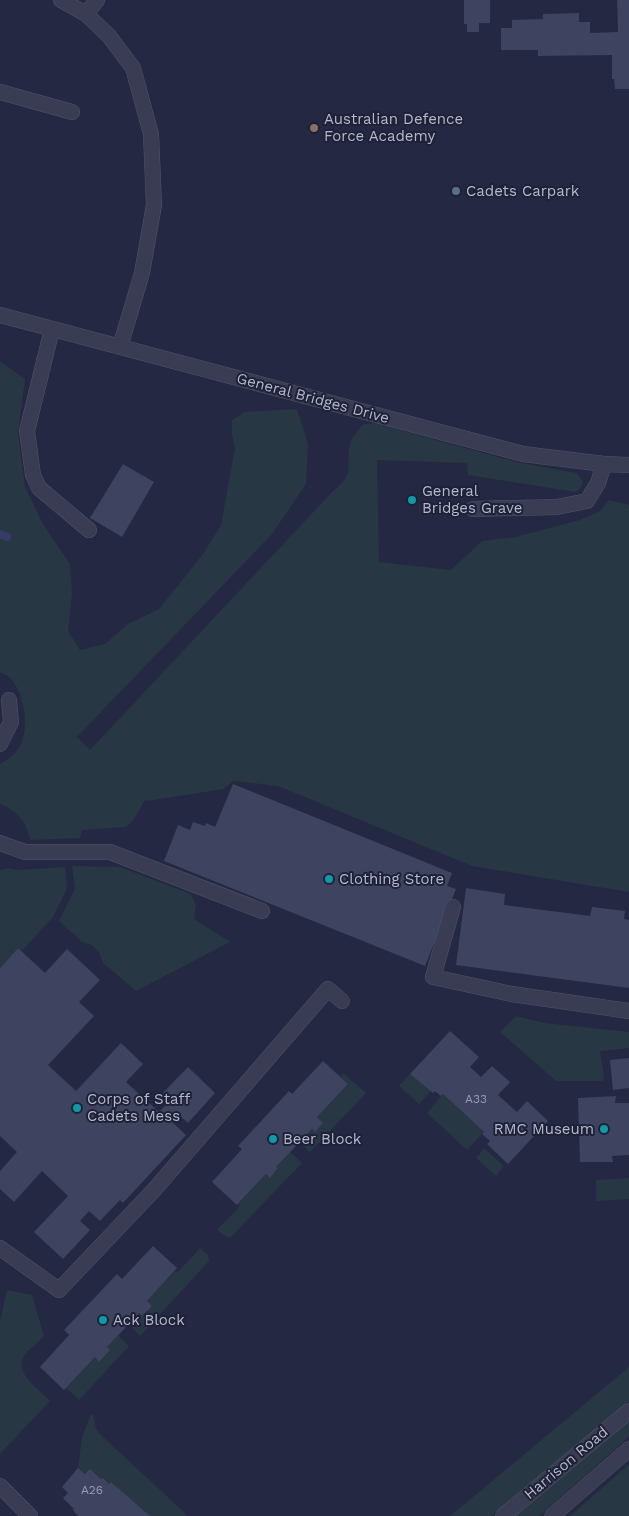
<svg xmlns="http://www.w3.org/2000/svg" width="629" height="1516" font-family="'Work Sans',sans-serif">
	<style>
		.green { fill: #273743 }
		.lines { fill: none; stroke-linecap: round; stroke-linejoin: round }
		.stream { stroke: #363c68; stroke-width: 8 }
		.building { fill: #3e4360 }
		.minor-casing { stroke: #515469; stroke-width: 16 }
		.minor { stroke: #393c52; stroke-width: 15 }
		.education-dot { fill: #8d6e63; stroke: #1e2137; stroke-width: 2 }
		.service-dot { fill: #5c6f8a; stroke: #1e2137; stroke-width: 2 }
		.culture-dot { fill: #0f9aa8; stroke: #1e2137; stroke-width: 2 }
		.labels { text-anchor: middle; stroke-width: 4; stroke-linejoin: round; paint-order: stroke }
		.number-label { font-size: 12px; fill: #989bb1 }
		.poi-label { font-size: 15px; fill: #b6b8cc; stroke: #1e2137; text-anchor: start }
		.street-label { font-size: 15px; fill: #b6b8cc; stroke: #1e2137 }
	</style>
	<rect width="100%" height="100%" fill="#252842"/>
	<!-- green -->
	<g class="green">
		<path d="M0 361 25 379 18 433 25 487 43 524 70 564 72 593 68 631 80 650 105 644 128 624 159 609 203 554 221 525 235 448 232 435V420L245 412 297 409 308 444 306 484 272 534 77 737 90 750 333 491C358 472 343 465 351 441 353 436 359 430 362 425L374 423 516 462 577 473 583 482 580 489 575 492 468 475 467 463 377 460 379 562 451 570 482 541 515 537 580 520 600 511 609 500 629 505V892L472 866 278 786 233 781 224 789 147 801 145 800 134 819 126 827 82 830 80 838 30 840C26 821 18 811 0 804V764C5 761 12 757 16 752 31 735 26 694 10 678 8 675 3 674 0 672Z"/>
		<polygon points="72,866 120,867 191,894 196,905 194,919 230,942 136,991 103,963 99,952 92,945 82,942 59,921 75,889"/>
		<polygon points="65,867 67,888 53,917 22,951 18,948 0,968 0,870 8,868 17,870"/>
		<polygon points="516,1016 545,1023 629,1032 629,1048 600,1051 604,1076 603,1081 556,1081 500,1032"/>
		<polygon points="343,1073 366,1093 310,1152 301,1143 312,1129 315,1131 323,1123 317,1117 348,1084 341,1077"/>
		<polygon points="410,1074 431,1091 419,1104 399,1086"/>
		<polygon points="443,1094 484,1132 467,1150 427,1113"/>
		<polygon points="484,1148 504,1166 496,1176 476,1158"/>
		<polygon points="290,1152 302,1163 232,1236 228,1238 217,1230 240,1206 239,1204 266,1174 270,1177 278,1169 276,1167"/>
		<polygon points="629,1178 629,1199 596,1201 596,1181 597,1180"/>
		<polygon points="200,1248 208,1255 209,1261 140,1336 129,1324 139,1313 143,1316 152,1306 147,1301 175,1271 178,1272"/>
		<path d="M7 1290 32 1295 44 1336C38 1343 29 1349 24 1356 13 1373 40 1390 50 1401L0 1454V1321Z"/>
		<polygon points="118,1335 129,1346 79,1400 66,1388 95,1357 99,1361 110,1350 107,1347"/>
		<polygon points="629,1367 629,1402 491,1516 450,1516"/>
		<polygon points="93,1414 96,1428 99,1433 188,1516 150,1516 111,1482 109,1484 103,1479 101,1479 90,1469 85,1474 78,1468 82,1437 91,1415"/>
		<polygon points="629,1418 629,1437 539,1516 512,1516"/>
		<polygon points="629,1465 629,1516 570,1516 625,1468"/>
	</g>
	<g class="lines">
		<!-- stream -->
		<polyline class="stream" points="0,534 7,537"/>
	</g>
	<!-- building -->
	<g class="building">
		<polygon points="464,0 490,0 490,23 479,23 479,32 467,32 467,24 464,24"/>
		<polygon points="617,0 629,0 629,89 615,89 614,79 612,79 612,55 538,56 538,50 501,50 501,28 512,28 512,20 543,19 543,14 579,13 579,22 590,22 590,33 618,32"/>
		<polygon points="123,464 154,482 122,537 90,518"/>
		<polygon points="233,784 452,873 447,886 456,889 425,966 164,861 178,825 190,830 193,822 205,826 206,823 215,827"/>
		<polygon points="466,888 505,894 504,905 590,916 592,907 625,911 624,919 629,920 629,988 456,965"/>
		<polygon points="18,948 45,973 67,949 100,980 79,1002 94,1016 48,1065 76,1091 121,1043 143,1064 126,1082 159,1112 168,1103 160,1096 188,1067 215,1093 188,1123 179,1115 172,1122 186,1135 123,1203 120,1200 100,1221 89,1211 80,1221 90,1230 63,1259 34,1232 68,1196 42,1171 14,1202 0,1189 0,1171 17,1152 0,1136 0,968"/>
		<polygon points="450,1031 479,1057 470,1067 481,1077 492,1066 510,1082 498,1095 517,1112 527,1101 548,1121 508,1164 487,1144 490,1141 482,1134 484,1132 443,1094 441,1096 435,1091 433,1093 410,1074"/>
		<polygon points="629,1058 629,1088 613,1090 610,1060"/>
		<polygon points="323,1061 348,1084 317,1117 323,1123 315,1132 312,1129 276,1167 278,1168 270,1178 266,1174 237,1205 212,1182 242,1149 238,1146 289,1091 292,1094"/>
		<polygon points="616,1096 615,1103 629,1103 629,1155 612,1156 613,1162 580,1162 578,1098"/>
		<polygon points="153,1246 177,1268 147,1301 152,1306 142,1316 139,1313 129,1324 107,1347 110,1350 99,1362 95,1357 64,1390 40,1367 69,1335 64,1330 117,1274 122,1279"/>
		<polygon points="78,1468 85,1474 90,1469 101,1479 103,1478 109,1484 111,1482 150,1516 78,1516 73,1510 74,1509 63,1498 68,1493 62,1487"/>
	</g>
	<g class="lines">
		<!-- minor casing -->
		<g class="minor-casing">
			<g id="minor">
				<polyline points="61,0 86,14 109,36 133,68 151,134 154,205 142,273 120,347"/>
				<polyline points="86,14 97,0"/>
				<polyline points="0,92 72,112"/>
				<polyline points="0,315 523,454 604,464 629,465"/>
				<polyline points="52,329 27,431 33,475 39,488 89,530"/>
				<polyline points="473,509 557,507 587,501 598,483 604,464"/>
				<polyline points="0,744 11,722 9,700"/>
				<polyline points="0,843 25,852 110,852 262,911"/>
				<polyline points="453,907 433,977 512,994 629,1011"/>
				<polyline points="0,1248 59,1290 154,1190 328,989 342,1001"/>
				<polyline points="0,1486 30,1516"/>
				<polyline points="503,1516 629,1411"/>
				<polyline points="552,1516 629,1449"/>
			</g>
		</g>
		<!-- minor -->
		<use href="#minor" class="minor"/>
	</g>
	<!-- markers -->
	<circle class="education-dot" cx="314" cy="128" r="5"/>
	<circle class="service-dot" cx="456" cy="191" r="5"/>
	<g class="culture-dot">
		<circle cx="412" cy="500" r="5"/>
		<circle cx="329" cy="879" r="5"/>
		<circle cx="77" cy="1108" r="5"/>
		<circle cx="604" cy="1129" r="5"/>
		<circle cx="273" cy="1139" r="5"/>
		<circle cx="103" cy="1320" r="5"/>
	</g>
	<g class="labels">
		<!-- number labels -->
		<g class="number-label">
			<text x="476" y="1103">A33</text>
			<text x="92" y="1494">A26</text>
		</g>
		<!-- poi labels -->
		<g class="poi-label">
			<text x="324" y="124">Australian Defence<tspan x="324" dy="17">Force Academy</tspan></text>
			<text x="466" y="196">Cadets Carpark</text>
			<text x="422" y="496">General<tspan x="422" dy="17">Bridges Grave</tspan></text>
			<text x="339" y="884">Clothing Store</text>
			<text x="87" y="1104">Corps of Staff<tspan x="87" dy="17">Cadets Mess</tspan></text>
			<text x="594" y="1134" text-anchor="end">RMC Museum</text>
			<text x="283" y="1144">Beer Block</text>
			<text x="113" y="1325">Ack Block</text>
		</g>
		<!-- street labels -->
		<g class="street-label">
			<text transform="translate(313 398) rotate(15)" y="5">General Bridges Drive</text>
			<text transform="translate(566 1463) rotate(-40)" y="5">Harrison Road</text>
		</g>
	</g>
</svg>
